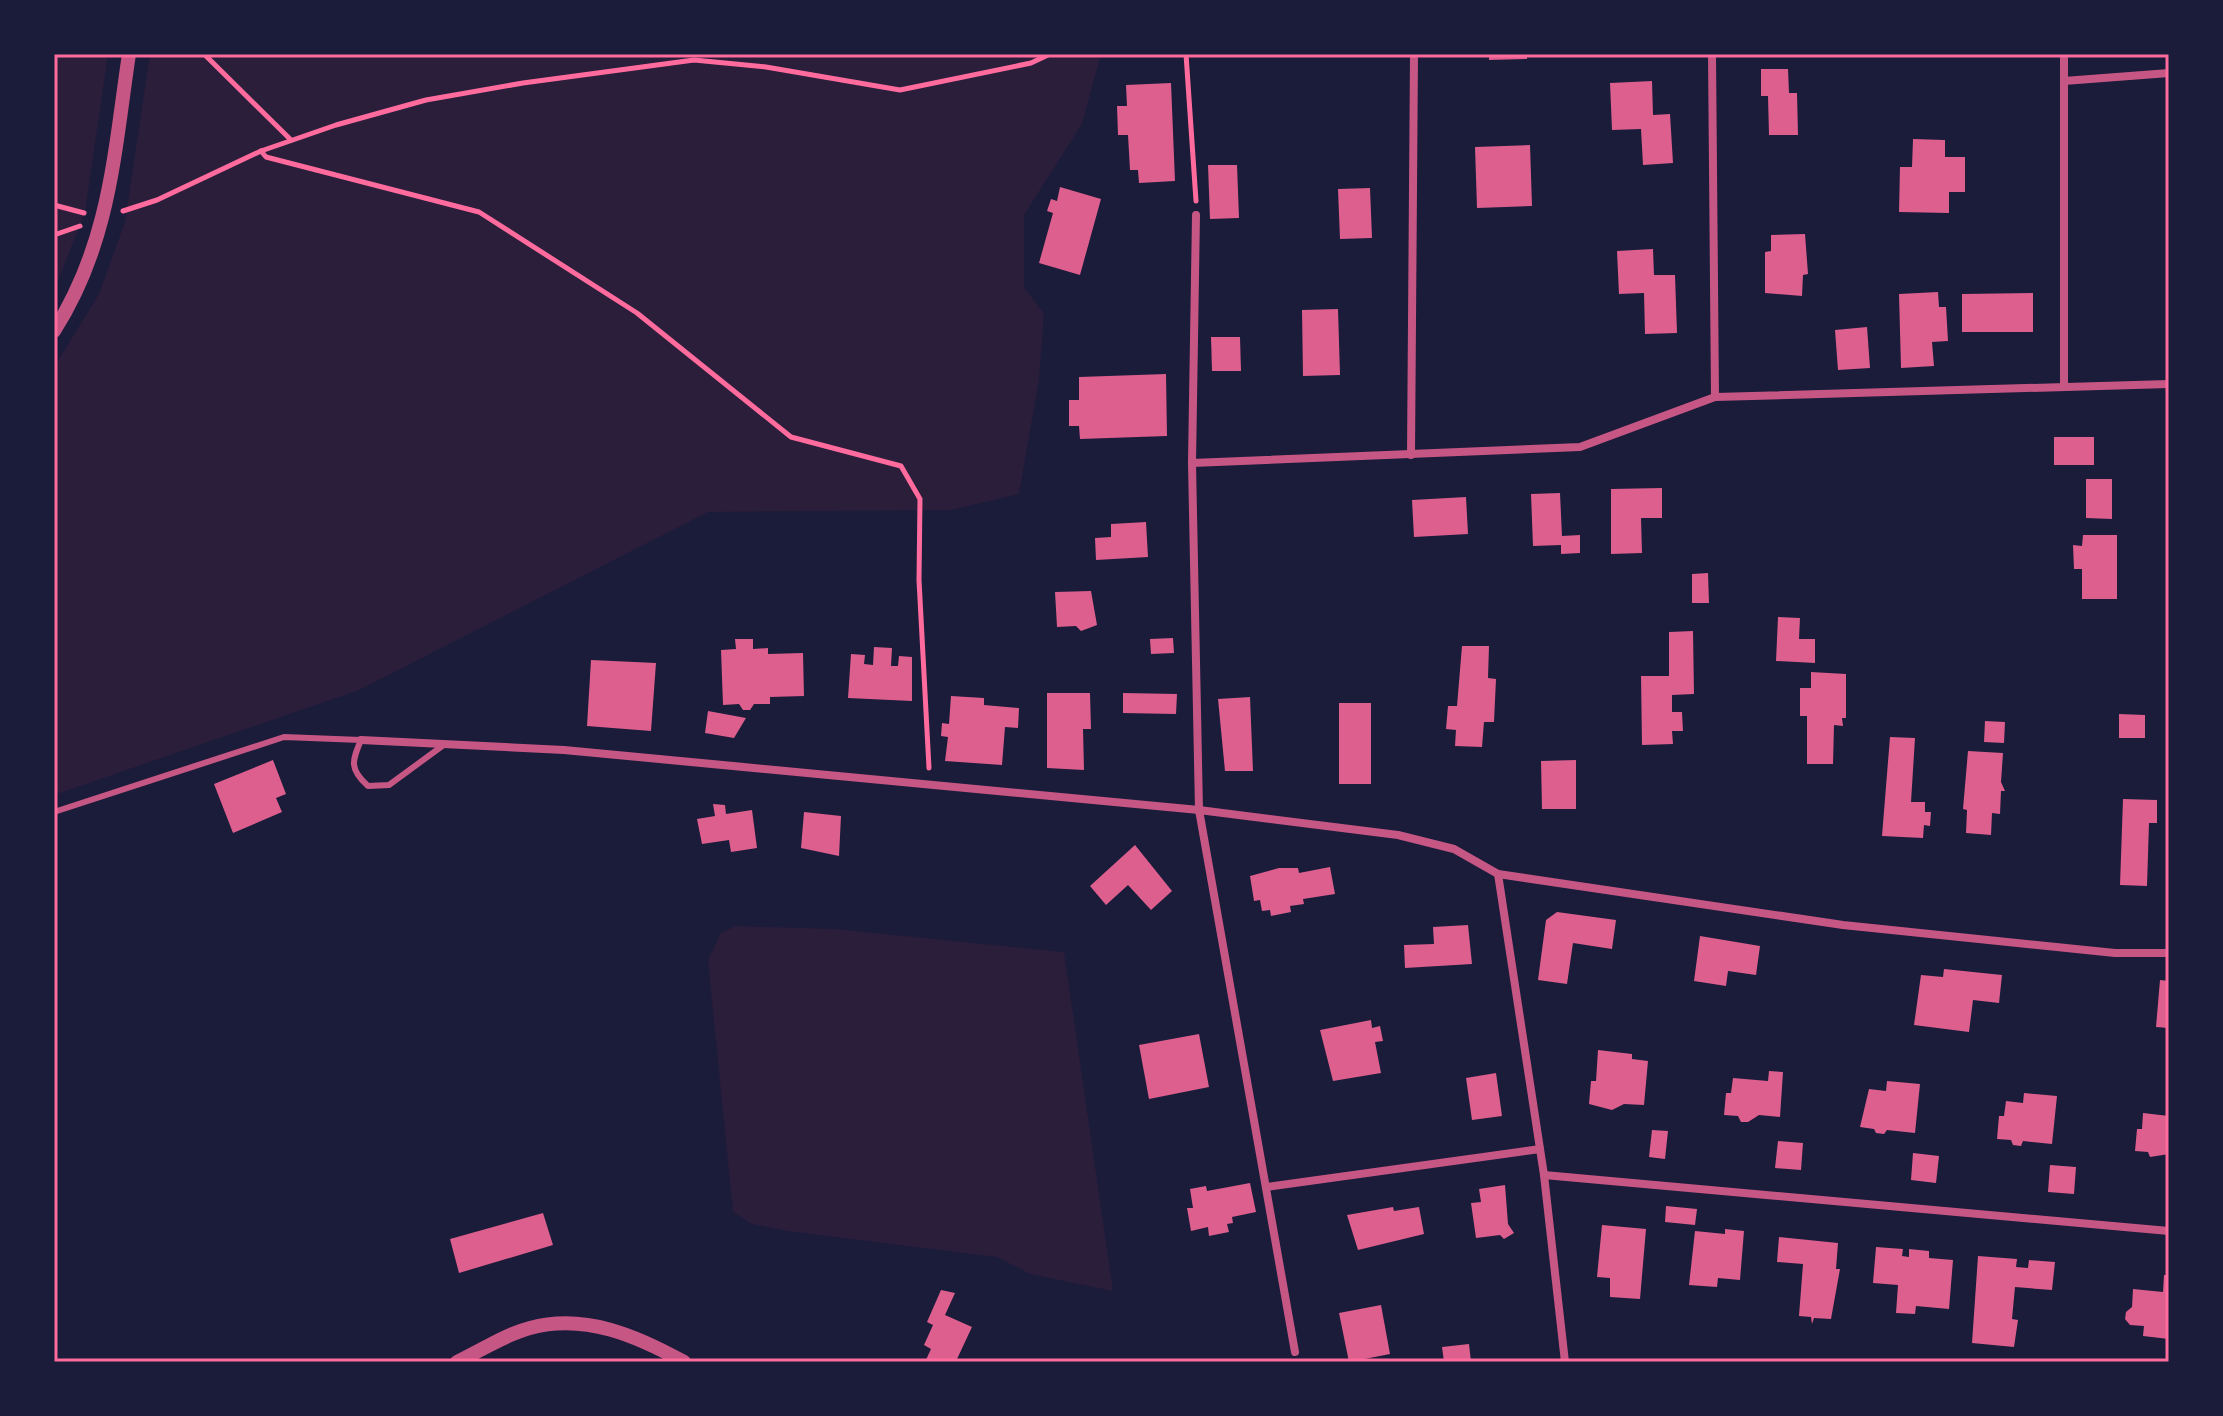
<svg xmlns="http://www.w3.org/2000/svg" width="2223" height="1416" font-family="Merriweather,serif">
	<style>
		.green { fill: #2a1e3b }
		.building { fill: #dd5f8e }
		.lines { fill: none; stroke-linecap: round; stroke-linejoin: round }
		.path { stroke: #ff6b9d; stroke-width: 5 }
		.service { stroke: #c65784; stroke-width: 6 }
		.minor { stroke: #c65784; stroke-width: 8 }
		.tertiary { stroke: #c65784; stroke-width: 14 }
		.neatline { fill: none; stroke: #ff6b9d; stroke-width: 3 }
	</style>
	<rect width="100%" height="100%" fill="#1b1b3a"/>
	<!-- green -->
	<g class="green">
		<polygon points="54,54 108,54 85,212 54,291"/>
		<polygon points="150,54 1101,54 1082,124 1024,215 1024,287 1044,314 1039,379 1019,494 951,510 708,512 359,690 54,795 54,367 99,294 125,222"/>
		<polygon points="735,926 835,929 1064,952 1113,1291 1030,1274 997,1257 788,1231 752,1224 733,1212 708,960 720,934"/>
	</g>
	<!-- building -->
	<g class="building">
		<polygon points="1489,54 1527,54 1527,59 1489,60"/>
		<polygon points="1761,69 1788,69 1789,93 1797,93 1798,135 1769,135 1768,96 1761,96"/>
		<polygon points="1652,81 1653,115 1670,114 1673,163 1643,165 1641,129 1612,130 1610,83"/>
		<polygon points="1171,83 1175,181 1139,183 1138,170 1130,170 1128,135 1118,135 1117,106 1127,106 1126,85"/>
		<polygon points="1913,139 1945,140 1945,157 1965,157 1965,192 1949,192 1949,213 1899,212 1900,167 1912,167"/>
		<polygon points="1530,145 1532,206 1477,208 1475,147"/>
		<polygon points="1208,165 1237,165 1239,218 1210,219"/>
		<polygon points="1060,187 1101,199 1080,275 1039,263 1053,213 1047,211 1051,199 1057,201"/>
		<polygon points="1370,188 1372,238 1340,239 1338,189"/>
		<polygon points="1805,234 1808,274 1803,275 1802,296 1765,293 1765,252 1771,251 1771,235"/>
		<polygon points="1653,249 1654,275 1675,275 1677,333 1645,334 1644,293 1619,294 1617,251"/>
		<polygon points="1938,292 1939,307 1946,307 1948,341 1932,342 1934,366 1901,368 1899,294"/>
		<polygon points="2033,293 2033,332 1962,332 1962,294"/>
		<polygon points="1338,309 1340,375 1303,376 1302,310"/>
		<polygon points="1867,327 1870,368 1838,370 1835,330"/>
		<polygon points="1211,337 1240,337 1241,371 1212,371"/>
		<polygon points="1166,374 1167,436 1080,439 1079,426 1069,426 1069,400 1079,400 1079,377"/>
		<rect x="2054" y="437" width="40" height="28"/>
		<polygon points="2086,479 2112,479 2112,519 2086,518"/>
		<polygon points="1662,488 1662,518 1641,518 1642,553 1611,554 1611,489"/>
		<polygon points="1560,493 1562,536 1580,535 1580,553 1561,554 1561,545 1533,546 1531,494"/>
		<polygon points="1466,497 1468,534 1414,537 1412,500"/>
		<polygon points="1146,522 1148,557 1096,560 1095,538 1111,537 1111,524"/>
		<polygon points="2083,535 2117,535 2117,599 2082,599 2082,569 2074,569 2073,545 2082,546"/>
		<polygon points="1708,573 1709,603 1692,603 1692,574"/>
		<polygon points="1091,591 1097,625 1081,631 1076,626 1057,627 1055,592"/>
		<polygon points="1778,617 1800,618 1799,639 1815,639 1815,663 1776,661"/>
		<polygon points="1693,631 1694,694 1672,695 1672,712 1682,712 1683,731 1672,731 1673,744 1642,745 1641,676 1669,676 1669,632"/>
		<polygon points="1173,638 1174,653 1151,654 1150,639"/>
		<polygon points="735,639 753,639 753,649 768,648 768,654 803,653 804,696 770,697 770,704 754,704 750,710 743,710 739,704 723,705 721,650 736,649"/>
		<polygon points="1462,646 1489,646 1488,678 1496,679 1494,722 1484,722 1482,747 1455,746 1456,730 1446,729 1448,706 1457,706"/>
		<polygon points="874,647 892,648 891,666 898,666 899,656 912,657 912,701 848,698 851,654 865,655 864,664 873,665"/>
		<polygon points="591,660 656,663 651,731 587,726"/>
		<polygon points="1811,672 1846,674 1846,718 1842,718 1843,726 1834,725 1833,764 1807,764 1807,716 1800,716 1800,688 1811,688"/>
		<polygon points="1047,693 1090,693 1091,729 1083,729 1084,770 1047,768"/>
		<polygon points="1123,693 1177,694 1176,714 1123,713"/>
		<polygon points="951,696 984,698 984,705 1019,708 1018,728 1005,727 1002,765 945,761 948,737 941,736 942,723 949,724"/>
		<polygon points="1250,697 1253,771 1225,771 1218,699"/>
		<rect x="1339" y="703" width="32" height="81"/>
		<polygon points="708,711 746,718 734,738 705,733"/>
		<polygon points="2119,714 2145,715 2145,738 2119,738"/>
		<polygon points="1985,721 2005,722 2004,743 1984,742"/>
		<polygon points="1890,737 1915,738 1911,802 1925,802 1925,812 1931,812 1930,826 1924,825 1923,838 1882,836"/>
		<polygon points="1968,751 2003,753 2001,782 2005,791 2001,791 2000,814 1992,813 1991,835 1966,833 1967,810 1963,809"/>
		<polygon points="273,760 286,794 276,798 282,812 233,833 214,784"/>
		<polygon points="1576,760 1576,809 1542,809 1541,761"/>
		<polygon points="2123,799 2157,800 2157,823 2149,823 2147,886 2120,885"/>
		<polygon points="713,804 725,805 726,814 752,810 757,848 731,852 729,840 702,844 697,819 715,816"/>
		<polygon points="804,812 841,816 839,856 801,848"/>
		<polygon points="1135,845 1172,891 1151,910 1128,885 1106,905 1090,886"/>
		<polygon points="1330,867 1335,894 1303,899 1304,904 1290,906 1291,912 1271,916 1270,910 1262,911 1260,900 1254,901 1250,876 1279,868 1298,868 1299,873"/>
		<polygon points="1557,912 1616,920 1612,949 1573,943 1567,984 1538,980 1546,920"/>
		<polygon points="1468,925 1472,964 1405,968 1404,945 1434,944 1433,927"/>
		<polygon points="1700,936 1760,946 1756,975 1728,971 1726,986 1694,981"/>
		<polygon points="1944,969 2002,975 1999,1003 1973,1000 1969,1032 1914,1025 1921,975 1943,977"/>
		<polygon points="2160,980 2169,981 2169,1028 2156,1027"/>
		<polygon points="1371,1020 1372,1028 1380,1026 1383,1041 1375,1042 1381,1073 1333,1081 1320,1030"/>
		<polygon points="1199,1034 1209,1087 1149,1099 1139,1045"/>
		<polygon points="1598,1050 1632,1054 1632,1059 1648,1061 1644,1105 1624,1104 1612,1110 1589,1104 1591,1081 1596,1081"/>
		<polygon points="1769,1071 1783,1072 1780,1117 1759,1115 1748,1122 1741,1122 1738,1116 1724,1115 1726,1093 1731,1093 1733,1078 1768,1081"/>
		<polygon points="1496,1073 1502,1116 1472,1120 1466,1078"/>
		<polygon points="1887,1081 1920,1084 1915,1133 1887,1130 1884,1134 1876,1133 1874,1129 1860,1127 1869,1089 1886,1091"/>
		<polygon points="2024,1093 2057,1096 2052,1144 2023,1141 2021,1146 2013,1145 2011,1140 1997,1139 1999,1116 2004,1116 2006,1101 2023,1103"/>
		<polygon points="2143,1113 2169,1116 2169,1154 2150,1157 2148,1152 2135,1151 2137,1129 2142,1129"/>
		<polygon points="1652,1130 1668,1131 1665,1159 1649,1157"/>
		<polygon points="1778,1141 1803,1143 1801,1170 1775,1168"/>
		<polygon points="1913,1153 1939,1156 1936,1183 1911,1180"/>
		<polygon points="2050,1165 2076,1167 2074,1194 2048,1192"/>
		<polygon points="1250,1183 1256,1212 1232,1217 1233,1223 1227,1224 1229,1232 1209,1236 1208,1227 1191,1231 1187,1208 1193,1208 1190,1189 1206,1186 1207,1191"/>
		<polygon points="1505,1185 1508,1224 1514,1233 1504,1239 1500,1235 1476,1238 1471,1203 1481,1202 1479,1189"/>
		<polygon points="1666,1206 1697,1209 1695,1225 1665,1222"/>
		<polygon points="1393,1207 1394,1211 1419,1207 1424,1234 1358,1250 1347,1215"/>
		<polygon points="543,1213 553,1245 459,1273 450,1239"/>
		<polygon points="1602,1225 1646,1229 1640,1299 1610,1297 1610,1278 1597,1277"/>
		<polygon points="1725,1229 1744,1231 1740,1280 1718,1278 1717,1287 1689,1285 1695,1231 1725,1234"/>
		<polygon points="1779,1237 1838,1243 1836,1269 1840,1269 1831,1319 1814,1318 1812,1324 1811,1317 1799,1316 1803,1264 1777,1262"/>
		<polygon points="1876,1247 1903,1249 1902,1256 1909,1257 1909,1249 1929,1251 1929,1258 1953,1260 1949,1309 1916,1306 1915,1314 1896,1313 1898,1285 1873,1283"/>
		<polygon points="1978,1256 2017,1259 2016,1267 2028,1268 2029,1260 2055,1262 2052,1290 2015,1287 2012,1319 2018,1320 2014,1347 1972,1343"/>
		<polygon points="2164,1275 2169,1275 2169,1339 2143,1336 2144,1326 2130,1325 2125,1319 2126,1312 2132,1307 2133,1289 2163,1292"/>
		<polygon points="941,1290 955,1293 945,1315 972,1327 957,1359 963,1362 925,1362 931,1349 924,1345 933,1325 927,1322"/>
		<polygon points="1381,1305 1390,1354 1349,1362 1339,1313"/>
		<polygon points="1469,1344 1471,1362 1444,1362 1442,1347"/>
	</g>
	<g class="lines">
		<!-- path -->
		<g class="path">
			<polyline points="204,54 291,140"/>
			<polyline points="1186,54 1196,201"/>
			<polyline points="261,151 266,157 479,212 637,313 791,437 901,466 920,499 919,580 929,768"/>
			<polyline points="54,205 84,213"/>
			<polyline points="123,211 157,200 261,151 336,125 426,100 523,83 694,60 766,67 900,90 1031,63 1050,54"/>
			<polyline points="54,235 80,226"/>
		</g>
		<!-- service -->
		<path class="service" d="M54 812 284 737 361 740C352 761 349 769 368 786L389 785 445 744"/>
		<!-- minor -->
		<g class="minor">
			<polyline points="1712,54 1715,397"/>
			<polyline points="2064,81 2169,73"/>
			<polyline points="1196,215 1192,463 1199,810 1295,1352"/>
			<polyline points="2064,386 2064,54"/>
			<polyline points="1411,455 1414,54"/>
			<polyline points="1192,463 1580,447 1715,397 2169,384"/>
			<polyline points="361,740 564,750 1199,810 1398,835 1454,849 1498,874 1843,925 2115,953 2169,953"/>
			<polyline points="1498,874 1544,1175 1565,1362"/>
			<polyline points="1544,1175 2169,1231"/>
			<polyline points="1266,1187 1540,1149"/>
		</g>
		<!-- tertiary -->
		<g class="tertiary">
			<path d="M54 331C110 243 114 154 129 54"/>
			<path d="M457 1362C480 1351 506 1334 530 1328 585 1313 637 1336 684 1362"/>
		</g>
	</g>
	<!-- border -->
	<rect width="2223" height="1416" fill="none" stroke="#1b1b3a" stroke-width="112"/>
	<rect x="56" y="56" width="2111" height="1304" class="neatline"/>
</svg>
